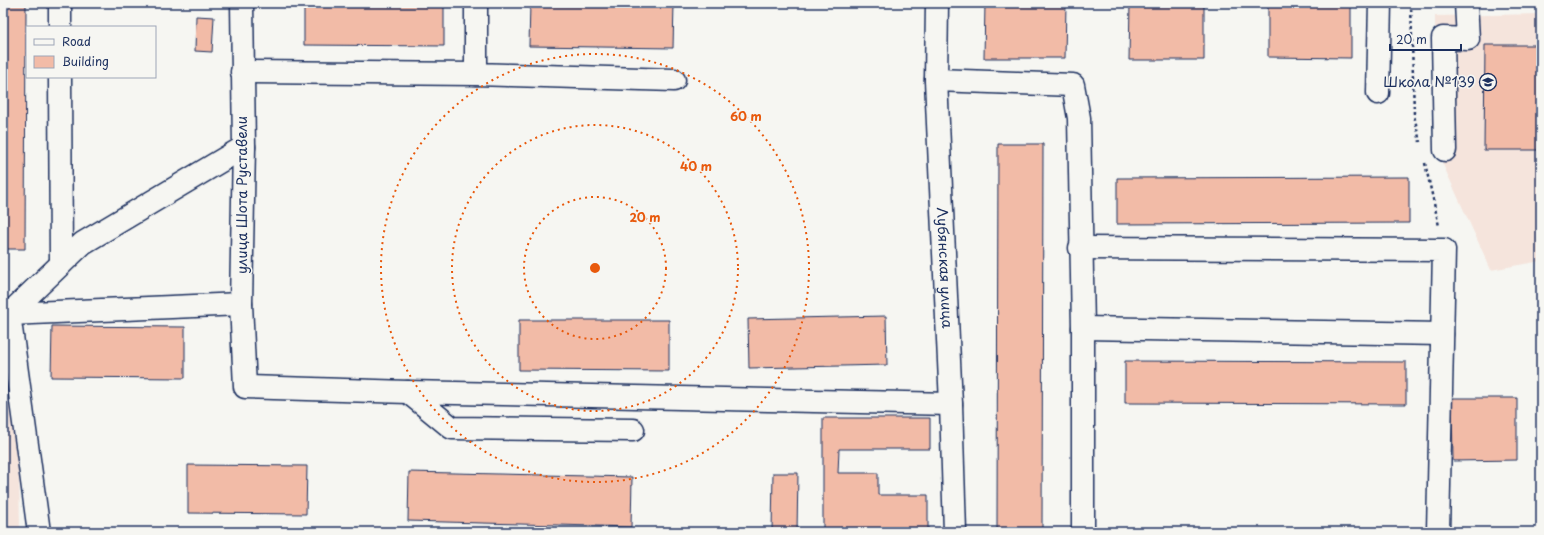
<svg xmlns="http://www.w3.org/2000/svg" width="1544" height="535" font-family="'Playpen Sans',sans-serif">
	<style>
		.built { fill: #f5e4dc }
		.building { fill: #f2bba7; stroke: #1b2f5e }
		.lines { fill: none; stroke-linecap: round; stroke-linejoin: round }
		.minor-casing { stroke: #1b2f5e; stroke-width: 25 }
		.path { stroke: #1b2f5e; stroke-width: 2.5; stroke-dasharray: 3 3; stroke-linecap: butt }
		.minor { stroke: #f6f6f2; stroke-width: 22 }
		.ring { fill: none; stroke: #e8590c; stroke-width: 2; stroke-dasharray: 2 4 }
		.labels { text-anchor: middle; stroke-width: 3; stroke-linejoin: round; paint-order: stroke }
		.poi-label { font-size: 14px; fill: #1b2f5e; stroke: #f6f6f2; text-anchor: end }
		.street-label { font-size: 14px; fill: #1b2f5e; stroke: #f6f6f2 }
		.centre { fill: #e8590c; stroke: #f6f6f2; stroke-width: 2 }
		.ring-label { font-size: 12px; text-anchor: middle; font-weight: bold; fill: #e8590c; stroke: #f6f6f2; stroke-width: 3; stroke-linejoin: round; paint-order: stroke }
	</style>
	<rect width="100%" height="100%" fill="#f6f6f2"/>
	<filter id="ink" filterUnits="userSpaceOnUse"><feTurbulence type="fractalNoise" baseFrequency=".025" numOctaves="2"/><feDisplacementMap in="SourceGraphic" scale="8" xChannelSelector="R" yChannelSelector="G"/><feConvolveMatrix kernelMatrix="1 2 1 2 8 2 1 2 1" color-interpolation-filters="sRGB"/></filter>
	<g filter="url(#ink)">
		<!-- built -->
		<g class="built">
			<polygon points="1541,14 1541,261 1491,270 1435,147 1435,16"/>
			<polygon points="3,354 19,465 20,532 3,532"/>
		</g>
		<!-- building -->
		<g class="building">
			<polygon points="3,3 26,3 25,249 3,249"/>
			<polygon points="304,3 444,3 444,46 304,45"/>
			<polygon points="530,3 674,3 673,48 529,46"/>
			<polygon points="985,3 1066,3 1065,58 984,58"/>
			<polygon points="1130,3 1204,3 1204,60 1129,60"/>
			<polygon points="1268,3 1351,3 1351,58 1268,57"/>
			<polygon points="196,16 214,17 212,52 195,51"/>
			<polygon points="1485,45 1541,45 1541,150 1484,150"/>
			<polygon points="998,144 1043,144 1042,532 997,532"/>
			<polygon points="1409,177 1409,223 1117,224 1117,178"/>
			<polygon points="886,316 887,365 749,368 748,319"/>
			<polygon points="519,320 669,320 669,371 519,370"/>
			<polygon points="52,326 185,327 185,378 51,377"/>
			<polygon points="1125,361 1406,362 1406,404 1125,403"/>
			<polygon points="1452,398 1517,398 1517,460 1453,461"/>
			<polygon points="823,418 930,418 930,449 839,449 838,473 878,473 878,495 928,495 928,532 823,532"/>
			<polygon points="188,465 307,466 306,514 188,513"/>
			<polygon points="409,472 632,477 631,527 408,521"/>
			<polygon points="773,473 798,473 797,532 772,532"/>
		</g>
		<g class="lines">
			<!-- minor casing -->
			<g class="minor-casing">
				<g id="minor">
					<polyline points="60,3 60,27"/>
					<polyline points="242,3 244,147 241,304 245,387 408,392 452,428 633,430"/>
					<polyline points="476,3 476,74 674,80"/>
					<path id="s1" d="M937 3 936 80 951 404 955 532"/>
					<polyline points="242,72 476,74"/>
					<polyline points="60,77 61,264"/>
					<polyline points="936,80 1073,85 1079,118 1083,328 1083,532"/>
					<polyline points="1378,93 1380,3"/>
					<polyline points="1445,150 1443,38 1468,39 1466,3"/>
					<polyline points="1080,248 1444,250 1438,532"/>
					<polyline points="3,314 9,314 83,243 244,147"/>
					<polyline points="1083,328 1442,334"/>
					<polyline points="408,392 951,404"/>
					<polyline points="39,532 9,314 241,304"/>
				</g>
			</g>
			<!-- path -->
			<g class="path">
				<polyline points="1411,3 1414,115 1420,142"/>
				<polyline points="1425,163 1439,226"/>
			</g>
			<!-- minor -->
			<use href="#minor" class="minor"/>
		</g>
	</g>
	<!-- distance rings -->
	<g class="ring">
		<circle cx="595" cy="268" r="71"/>
		<circle cx="595" cy="268" r="143"/>
		<circle cx="595" cy="268" r="214"/>
	</g>
	<!-- icons -->
	<defs>
		<g id="school-ring" transform="scale(0.9)"><circle r="9.5" fill="#f6f6f2" stroke="#1b2f5e" stroke-width="1.5"/><path d="M0-5L7-2L0 1L-7-2ZM-4 1L0 2.5L4 1V4Q0 6-4 4Z" fill="#1b2f5e"/></g>
	</defs>
	<g fill-rule="evenodd">
		<use href="#school-ring" x="1488" y="82"/>
	</g>
	<g class="labels">
		<!-- poi labels -->
		<g class="poi-label">
			<text x="1475" y="87">Школа №139</text>
		</g>
		<!-- street labels -->
		<g class="street-label">
			<text transform="translate(242 195) rotate(-90)" y="5">улица Шота Руставели</text>
			<text dy="5" stroke="none"><textPath href="#s1" startOffset="265">Лубянская улица</textPath></text>
		</g>
	</g>
	<circle cx="595" cy="268" r="6" class="centre"/>
	<g class="ring-label">
		<text x="746" y="121">60 m</text>
		<text x="696" y="171">40 m</text>
		<text x="645" y="222">20 m</text>
	</g>
	<!-- margin -->
	<rect width="1544" height="535" fill="none" stroke="#f6f6f2" stroke-width="16"/>
	<rect x="8" y="8" width="1528" height="519" fill="none" stroke="#1b2f5e" stroke-width="1.5" filter="url(#ink)"/>
	<!-- legend -->
	<rect x="26" y="26" width="130" height="52" fill="#f6f6f2" stroke="#9ea6b7"/>
	<rect x="34" y="39" width="20" height="6" fill="#f6f6f2" stroke="#9ea6b7"/>
	<text x="62" y="46" font-size="12" fill="#1b2f5e">Road</text>
	<rect x="34" y="56" width="20" height="12" fill="#f2bba7" stroke="#9ea6b7"/>
	<text x="62" y="66" font-size="12" fill="#1b2f5e">Building</text>
	<!-- scale -->
	<path d="M1390 44v6h71v-6" fill="none" stroke="#1b2f5e" stroke-width="2"/>
	<text x="1396" y="44" font-size="12" fill="#1b2f5e" stroke="#f6f6f2" stroke-width="3" paint-order="stroke">20 m</text>
</svg>
